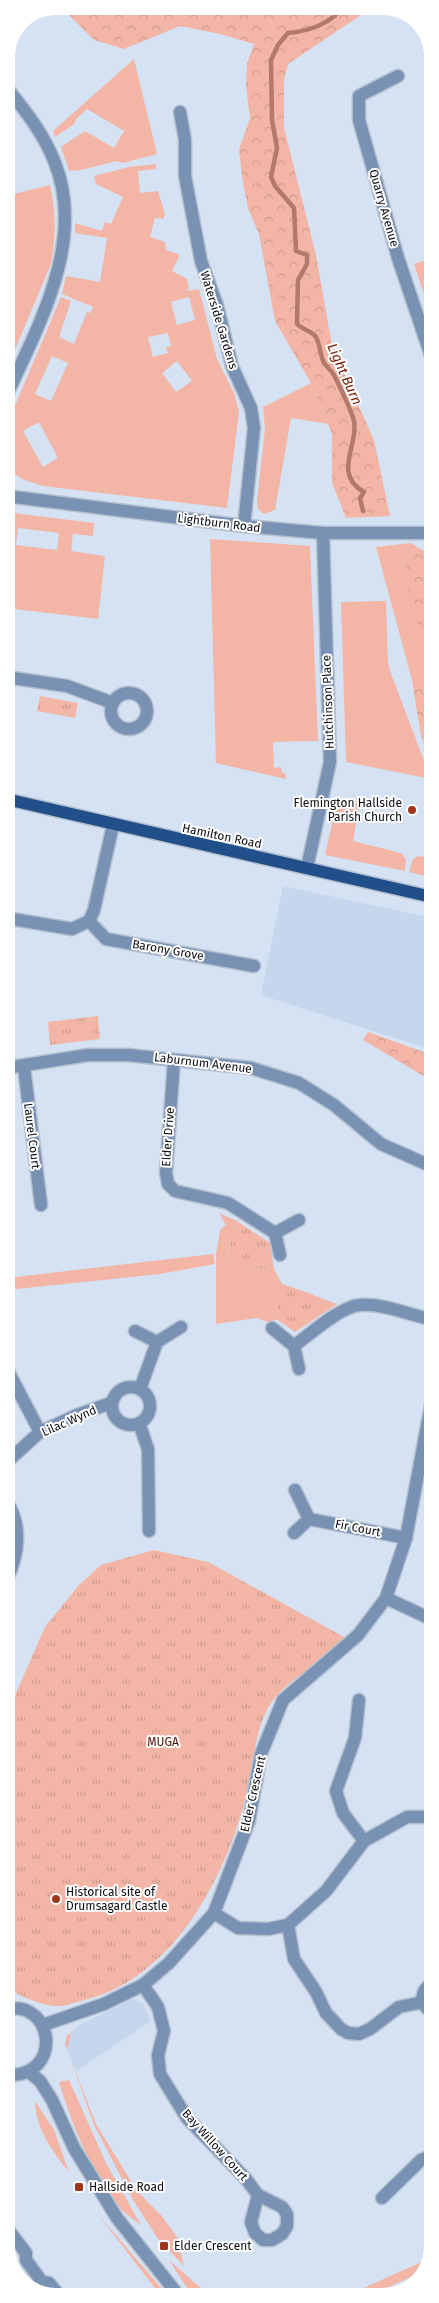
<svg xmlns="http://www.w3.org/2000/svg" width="439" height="2303" font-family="'Fira Sans',sans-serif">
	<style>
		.built { fill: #c5d6ed }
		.green { fill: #f3b6a6; fill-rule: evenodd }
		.forest { fill: url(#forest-crowns) }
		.park { fill: url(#park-tufts) }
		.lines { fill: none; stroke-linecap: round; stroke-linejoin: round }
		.stream { stroke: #b2796c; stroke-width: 4.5 }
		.minor-casing { stroke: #b4c0cf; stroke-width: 15 }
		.major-casing { stroke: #b4c0cf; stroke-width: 15 }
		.minor { stroke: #7992b4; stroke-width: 12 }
		.major { stroke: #204f89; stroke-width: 12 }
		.poi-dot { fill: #9e361b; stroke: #fff; stroke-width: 2 }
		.labels { text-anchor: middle; stroke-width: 4; stroke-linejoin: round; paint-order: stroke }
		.street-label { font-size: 12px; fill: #090d13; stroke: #fff }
		.poi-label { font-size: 12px; fill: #090d13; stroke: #fff; text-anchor: start }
		.park-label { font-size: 12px; fill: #4e1002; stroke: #fff }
		.water-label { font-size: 14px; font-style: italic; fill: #731a01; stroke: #fff }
	</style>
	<defs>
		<pattern id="forest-crowns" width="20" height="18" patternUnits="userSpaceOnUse" patternTransform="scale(1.25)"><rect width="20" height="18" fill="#f3b6a6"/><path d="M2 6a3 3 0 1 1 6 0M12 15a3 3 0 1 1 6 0" fill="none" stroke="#cf9b8e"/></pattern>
		<pattern id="park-tufts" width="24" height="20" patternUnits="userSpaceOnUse" patternTransform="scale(1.25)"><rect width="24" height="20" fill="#f3b6a6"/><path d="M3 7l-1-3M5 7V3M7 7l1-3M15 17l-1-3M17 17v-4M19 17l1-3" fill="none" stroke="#cf9b8e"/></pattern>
	</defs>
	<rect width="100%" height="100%" fill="#d5e2f3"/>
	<!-- built -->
	<g class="built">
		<polygon points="283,886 432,918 432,1050 261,995"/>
		<polygon points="133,1999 142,2002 151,2021 76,2071 67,2050 71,2033 79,2025"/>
	</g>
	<!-- green -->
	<g class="green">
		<polygon points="134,59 157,154 123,163 117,161 81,170 69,171 61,147 85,131 114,148 124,131 87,109 77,118 74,124 55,137 53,131"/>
		<path d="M156 164V169L138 171 140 193 158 191 165 214 163 219 155 218 150 237 165 242 166 250 178 254 179 257 172 271 187 279 189 288 187 291 199 289 217 359 234 393 239 412 227 508 43 486 22 479 6 468V427L61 297 71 301 59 337 74 344 87 312 90 313 93 307 62 294 66 276 100 282 107 238 75 233V223L102 231 105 222 111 224 123 197 96 184 94 176 129 167ZM189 297 195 320 177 325 171 302ZM168 333 171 346 166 347 168 353 153 357 148 337ZM52 356 68 363 51 401 35 394ZM177 361 192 381 176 392 162 373ZM39 422 58 458 43 467 23 431Z"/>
		<path d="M50 185C56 211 56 238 51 264L6 371V196Z"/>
		<polygon points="432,258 432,319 414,264"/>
		<polygon points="311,383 328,424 291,418 275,510 264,514 258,509 257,500 265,429 263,407"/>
		<path d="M6 512 94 523 93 536 73 534 71 551 105 556 98 619 6 608ZM18 528 59 533 57 550 16 545Z"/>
		<polygon points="210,539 310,546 318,741 273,742 274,768 281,767 282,773 285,773 286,779 216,763"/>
		<polygon points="411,543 417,547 404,562 427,639 432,644 432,685 426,680 412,680 376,547"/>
		<polygon points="386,601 388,661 390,671 431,779 346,762 341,602"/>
		<polygon points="338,797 360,802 353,841 401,853 406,859 405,871 325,855"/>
		<polygon points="418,856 429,858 429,877 409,872 413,859"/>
		<polygon points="219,1213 237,1221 226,1260 243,1268 274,1269 282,1284 337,1304 295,1332 276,1319 271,1323 256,1318 216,1324 216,1254 220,1230 226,1225"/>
		<polygon points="213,1254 215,1264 160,1274 7,1290 7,1278"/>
		<polygon points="79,2025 71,2033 67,2050 96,2124 137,2191 161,2215 177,2237 184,2266 158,2239 133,2200 94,2125 65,2044 67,2036"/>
		<path d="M69 2080 106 2163 141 2225C134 2220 126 2215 120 2208 92 2176 71 2122 59 2082Z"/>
		<path d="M35 2101 54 2130 69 2172C53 2153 35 2127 35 2101Z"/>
		<polygon points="97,2213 168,2296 161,2296"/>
		<polygon points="428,2259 424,2271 369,2296 346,2296"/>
		<polygon points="169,2260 210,2296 192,2296"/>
	</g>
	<!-- forest -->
	<g class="forest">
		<polygon points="60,6 370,7 364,13 288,64 284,79 284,128 316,255 332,346 374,440 390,516 346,518 332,483 332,434 311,383 275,321 259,234 248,208 242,177 239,149 250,119 246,86 247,64 254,44 220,34 180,26 124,49 94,40"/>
		<path d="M417 547 426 552 429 599 432 605V644C410 624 409 590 404 562Z"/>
		<polygon points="412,680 426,680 432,685 432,776 420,730"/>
		<polygon points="368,1032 432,1055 432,1081 363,1040"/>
	</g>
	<!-- park -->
	<g class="park">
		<polygon points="40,696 78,703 75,718 37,711"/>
		<polygon points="98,1016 100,1039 50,1045 48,1022"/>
		<polygon points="237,1221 270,1243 274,1269 243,1268 226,1260"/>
		<path d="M282 1284 314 1295 311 1317 299 1325C275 1315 273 1309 282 1284Z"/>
		<path d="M154 1550 208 1562 344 1637C338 1643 332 1650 325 1656 303 1677 282 1681 266 1712 254 1736 252 1774 245 1800 225 1878 173 1977 88 1999 79 2001 68 2006 59 2006 44 2007 18 1996 7 1987V1710L10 1707 45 1627 79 1585 101 1565Z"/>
	</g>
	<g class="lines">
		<!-- stream -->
		<path class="stream" d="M343 7C330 24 309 31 288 33L278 45 271 60 272 120 277 148 271 177 275 186 294 208 296 251 307 255V264L298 280 297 324C303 330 311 330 316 337 320 344 320 355 324 363 327 367 331 370 334 375 339 385 351 410 354 421 359 445 332 474 364 492L360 498 363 511"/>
		<!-- minor casing -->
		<g class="minor-casing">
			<g id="minor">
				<polyline points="398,76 359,96 359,120 398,258 432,359"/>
				<path d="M6 87C25 110 44 134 55 163 86 242 38 326 6 397"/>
				<polyline points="180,112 185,140 185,176 201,261 217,305 232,366 251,408 254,428 244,526"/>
				<polyline points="6,496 244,526 323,533 432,533"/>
				<polyline points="6,677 67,686 113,703"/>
				<circle cx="129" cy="711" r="18"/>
				<polyline points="307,868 330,762 323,533"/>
				<polyline points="6,918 72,929 89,921 94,910 113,825"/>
				<polyline points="89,921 106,939 254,966"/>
				<polyline points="174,1060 166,1173 168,1184 175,1191 228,1203 275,1233"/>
				<polyline points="24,1067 41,1205"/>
				<polyline points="6,1068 88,1055 128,1055 251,1068 299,1083 334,1105 381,1144 433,1167"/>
				<polyline points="280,1255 275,1233 299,1220"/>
				<polyline points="272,1328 294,1346 299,1369"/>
				<polyline points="135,1331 157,1342"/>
				<path d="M294 1346C309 1335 341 1306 360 1305 383 1303 410 1315 433 1320"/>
				<polyline points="7,1369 40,1432"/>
				<circle cx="131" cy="1406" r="19"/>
				<polyline points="140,1389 157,1342 181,1327"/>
				<polyline points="139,1423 148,1449 149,1531"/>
				<polyline points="7,1462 40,1432 77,1415 111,1403"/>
				<polyline points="295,1490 309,1519 406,1538"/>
				<path d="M7 1502C22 1525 19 1554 7 1579"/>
				<polyline points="294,1533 309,1519"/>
				<polyline points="386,1598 433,1620"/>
				<polyline points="359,1700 355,1738 336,1791 343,1813 364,1841"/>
				<polyline points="214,1913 238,1928 268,1929 288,1925 326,1891 364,1841 407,1817 433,1817"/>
				<polyline points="288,1925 294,1959 316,1992 326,2013 341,2029 348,2033 359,2034 370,2029 399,2007 423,2002"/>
				<path d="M433 1983C420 1989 418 2006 433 2012"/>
				<polyline points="143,1985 158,2007 164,2031 158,2055 160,2074 187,2118 246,2179 258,2195 282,2207 287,2214 287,2226 282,2234 272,2240 263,2240 255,2233 251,2222 258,2195"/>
				<path d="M7 2009C54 2000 64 2077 7 2075"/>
				<polyline points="43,2025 104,2004 143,1985 169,1963 214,1913 249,1821 261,1754 283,1700 358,1635 386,1598 406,1538 433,1394"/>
				<polyline points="29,2072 40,2081 52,2100 74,2148 117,2218 179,2296"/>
				<polyline points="382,2198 421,2160 433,2155"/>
				<polyline points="7,2228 26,2253 26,2260 42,2282 49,2283 60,2296"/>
			</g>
		</g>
		<!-- major casing -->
		<g class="major-casing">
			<polyline id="major" points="6,799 432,897"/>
		</g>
		<!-- minor -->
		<use href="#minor" class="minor"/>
		<!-- major -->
		<use href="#major" class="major"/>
	</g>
	<!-- markers -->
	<g class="poi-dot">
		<circle cx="412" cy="810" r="5"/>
		<circle cx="56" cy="1899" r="5"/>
		<rect x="74" y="2182" width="10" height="10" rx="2.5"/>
		<rect x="159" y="2241" width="10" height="10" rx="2.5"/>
	</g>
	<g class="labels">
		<!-- street labels -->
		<g class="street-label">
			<text transform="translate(384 208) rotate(74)" y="4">Quarry Avenue</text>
			<text transform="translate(219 320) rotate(73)" y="4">Waterside Gardens</text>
			<text transform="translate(219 523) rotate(7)" y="4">Lightburn Road</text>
			<text transform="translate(328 702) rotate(-92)" y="4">Hutchinson Place</text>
			<text transform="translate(222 836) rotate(12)" y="4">Hamilton Road</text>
			<text transform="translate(168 950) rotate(10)" y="4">Barony Grove</text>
			<text transform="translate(203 1063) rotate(7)" y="4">Laburnum Avenue</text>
			<text transform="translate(32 1136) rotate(83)" y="4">Laurel Court</text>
			<text transform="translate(168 1137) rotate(-86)" y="4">Elder Drive</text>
			<text transform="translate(69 1421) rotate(-24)" y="4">Lilac Wynd</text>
			<text transform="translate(358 1528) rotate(11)" y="4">Fir Court</text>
			<text transform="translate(253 1794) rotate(-77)" y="4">Elder Crescent</text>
			<text transform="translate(215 2145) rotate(48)" y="4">Bay Willow Court</text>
		</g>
		<!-- poi labels -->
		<g class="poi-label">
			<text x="402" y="807" text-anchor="end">Flemington Hallside<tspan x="402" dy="14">Parish Church</tspan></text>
			<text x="66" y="1896">Historical site of<tspan x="66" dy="14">Drumsagard Castle</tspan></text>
			<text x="89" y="2191">Hallside Road</text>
			<text x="174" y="2250">Elder Crescent</text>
		</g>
		<!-- park labels -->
		<g class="park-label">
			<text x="163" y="1746">MUGA</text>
		</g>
		<!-- water labels -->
		<g class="water-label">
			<text transform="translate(345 374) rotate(66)" y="5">Light Burn</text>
		</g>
	</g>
	<!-- crop -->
	<path d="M0 0H439V2303H0ZM56 15H383A41 41 0 0 1 424 56V2247A41 41 0 0 1 383 2288H56A41 41 0 0 1 15 2247V56A41 41 0 0 1 56 15Z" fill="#fff" fill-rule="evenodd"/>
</svg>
